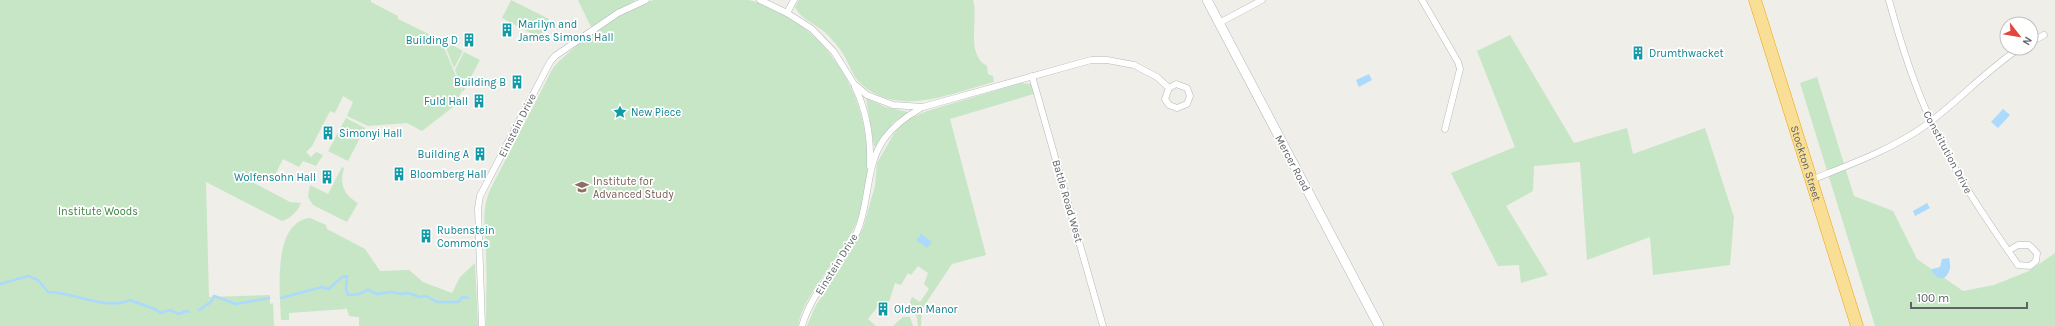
<svg xmlns="http://www.w3.org/2000/svg" width="2055" height="326" font-family="Karla,sans-serif">
	<style>
		.green { fill: #c6e6c6 }
		.water { fill: #acdafc }
		.lines { fill: none; stroke-linecap: round; stroke-linejoin: round }
		.stream { stroke: #acdafc; stroke-width: 2.5 }
		.street-casing { stroke: #b5b8bb; stroke-width: 7 }
		.secondary-casing { stroke: #b4b7bb; stroke-width: 10 }
		.highway-casing { stroke: #efa409; stroke-width: 13 }
		.street { stroke: #fff; stroke-width: 6 }
		.secondary { stroke: #fff; stroke-width: 9 }
		.highway { stroke: #f9df96; stroke-width: 12 }
		.labels { text-anchor: middle; stroke-width: 3.5; stroke-linejoin: round; paint-order: stroke }
		.culture-label { font-size: 11px; fill: #0d838f; stroke: #fff; text-anchor: start }
		.street-label { font-size: 11px; fill: #5f6367; stroke: #fff }
		.education-label { font-size: 11px; fill: #785e54; stroke: #fff; text-anchor: start }
		.park-label { font-size: 11px; fill: #39843c; stroke: #fff }
	</style>
	<rect width="100%" height="100%" fill="#f0eee8"/>
	<!-- green -->
	<g class="green">
		<path d="M0 0H371V2L398 16V19L441 40 462 91 453 107 422 131 407 123 368 126 347 116 353 102 343 96 335 113 330 111 312 146 306 152 311 157 316 152 323 155 316 166 303 161 299 167 283 159 271 183 256 175 252 182 290 202 301 203C298 211 290 219 282 221L206 182 209 297 270 295V304L273 303 274 326H0Z"/>
		<polygon points="511,0 549,19 540,38 502,18"/>
		<polygon points="578,0 636,0 591,27"/>
		<path d="M654 0C677 0 699 0 721 0 730 0 740 0 748 0 766 3 786 15 800 25 859 69 882 148 858 218 846 254 804 291 798 326H486C486 303 487 280 486 258 486 234 480 210 491 188L553 68C573 45 625 8 654 0Z"/>
		<path d="M799 0H973C979 19 965 54 987 66L988 74 993 76 994 82C951 93 899 118 861 84 851 75 848 58 839 48 834 42 829 35 822 30 812 22 801 19 795 7Z"/>
		<polygon points="1510,35 1574,143 1627,128 1633,154 1705,128 1734,217 1730,265 1653,275 1650,237 1587,260 1580,162 1534,166 1533,191 1506,206 1548,275 1521,283 1519,265 1498,266 1451,173 1515,147 1477,51"/>
		<polygon points="443,40 463,51 454,68"/>
		<polygon points="464,52 480,60 463,92 455,70"/>
		<polygon points="1817,77 1854,196 1893,211 1917,259 1963,291 1994,285 2029,271 2055,253 2055,326 1875,326 1800,83"/>
		<polygon points="1021,83 1031,84 1034,94 950,119 986,255 952,264 922,309 921,326 918,326 917,317 909,304 912,297 920,302 929,289 924,284 928,273 918,266 911,275 908,273 901,285 895,283 888,305 882,301 868,319 876,326 807,326 815,307 854,246 863,228 875,186 877,163 895,132 906,120 927,111"/>
		<polygon points="866,98 885,107 908,112 893,123 877,147 874,146"/>
		<polygon points="346,118 365,128 348,161 328,151"/>
		<path d="M342 167 344 168C339 184 344 195 358 203L347 222 313 205 308 197 310 185 328 194Z"/>
		<path d="M310 218 326 225 327 229 365 249 380 271 409 270 423 282 452 293 460 277 475 263 478 326H359V317L349 316 347 309 342 306 346 309 289 313V320H281C280 292 272 222 310 218Z"/>
		<polygon points="903,317 910,317 913,326 893,326"/>
	</g>
	<!-- water -->
	<g class="water">
		<polygon points="1369,74 1372,80 1359,87 1356,80"/>
		<polygon points="2003,109 2010,115 1998,128 1991,122"/>
		<polygon points="1927,203 1930,208 1915,216 1913,211"/>
		<polygon points="921,234 932,242 927,248 916,240"/>
		<path d="M1949 258C1951 265 1951 273 1944 278H1938L1932 272V269L1940 267 1942 259Z"/>
	</g>
	<g class="lines">
		<!-- stream -->
		<g class="stream">
			<path d="M0 284 28 276 38 280 48 292C75 292 105 311 130 300 141 305 154 307 161 313L170 310 179 314 186 311 189 312"/>
			<polyline points="281,298 322,287 329,289 342,277 347,276 346,289 348,295 359,294 368,290 377,294 392,292 401,294 408,293 420,297 426,296 437,302 458,302 463,297 468,298"/>
			<polyline points="199,310 211,302 214,296 236,304 269,298"/>
		</g>
		<!-- street casing -->
		<g class="street-casing">
			<g id="street">
				<polyline points="760,0 787,13 812,29 834,52 854,84 867,95 893,105 923,107 1091,60 1107,60 1134,65 1157,77 1169,88 1165,99 1169,105 1177,108 1187,104 1190,96 1187,88 1176,84 1169,88"/>
				<polyline points="1422,0 1458,62 1460,69 1445,129"/>
				<path d="M1889 0C1900 41 1913 83 1931 121 1954 173 1986 219 2018 265L2030 266 2036 261 2037 253 2029 245H2018L2008 251"/>
				<polyline points="787,13 794,0"/>
				<polyline points="1219,23 1262,0"/>
				<polyline points="2031,42 2044,35"/>
				<polyline points="1032,76 1103,326"/>
				<path d="M855 87C867 112 871 139 870 166"/>
				<path d="M1811 180C1851 164 1891 150 1926 125 1959 101 1986 70 2020 48"/>
				<polyline points="482,326 478,208 480,196 550,62 555,56 618,13 646,0"/>
				<path d="M802 326C812 290 841 265 857 232 870 202 865 166 884 139 894 125 907 116 921 108"/>
			</g>
		</g>
		<!-- secondary casing -->
		<g class="secondary-casing">
			<polyline id="secondary" points="1207,0 1379,326"/>
		</g>
		<!-- highway casing -->
		<g class="highway-casing">
			<g id="highway">
				<path id="s1" d="M1755 0 1857 326"/>
			</g>
		</g>
		<!-- street -->
		<use href="#street" class="street"/>
		<!-- secondary -->
		<use href="#secondary" class="secondary"/>
		<!-- highway -->
		<use href="#highway" class="highway"/>
	</g>
	<!-- icons -->
	<defs>
		<g id="building-bare" transform="scale(1.08)"><path d="M-4-6H4V6H1V3H-1V6H-4ZM-2.5-4.3h1.7v1.8h-1.7ZM.8-4.3h1.7v1.8H.8ZM-2.5-1h1.7V.8h-1.7ZM.8-1h1.7V.8H.8Z" fill="#0f9aa8" stroke="#fff" stroke-width="2.5" paint-order="stroke"/></g>
		<g id="sight-bare" transform="scale(1.08)"><path d="M0-6L1.8-2.2L6-1.7L2.9 1.2L3.7 5.4L0 3.3L-3.7 5.4L-2.9 1.2L-6-1.7L-1.8-2.2Z" fill="#0f9aa8" stroke="#fff" stroke-width="2.5" paint-order="stroke"/></g>
		<g id="university-bare" transform="scale(1.08)"><path d="M0-5L7-2L0 1L-7-2ZM-4 1L0 2.5L4 1V4Q0 6-4 4Z" fill="#8d6e63" stroke="#fff" stroke-width="2.5" paint-order="stroke"/></g>
	</defs>
	<g fill-rule="evenodd">
		<use href="#building-bare" x="507" y="30"/>
		<use href="#building-bare" x="469" y="40"/>
		<use href="#building-bare" x="1638" y="53"/>
		<use href="#building-bare" x="517" y="82"/>
		<use href="#building-bare" x="479" y="101"/>
		<use href="#sight-bare" x="620" y="112"/>
		<use href="#building-bare" x="328" y="133"/>
		<use href="#building-bare" x="480" y="154"/>
		<use href="#building-bare" x="399" y="174"/>
		<use href="#building-bare" x="327" y="177"/>
		<use href="#university-bare" x="582" y="187"/>
		<use href="#building-bare" x="426" y="236"/>
		<use href="#building-bare" x="883" y="309"/>
	</g>
	<g class="labels">
		<!-- culture labels -->
		<g class="culture-label">
			<text x="518" y="28">Marilyn and<tspan x="518" dy="13">James Simons Hall</tspan></text>
			<text x="458" y="44" text-anchor="end">Building D</text>
			<text x="1649" y="57">Drumthwacket</text>
			<text x="506" y="86" text-anchor="end">Building B</text>
			<text x="468" y="105" text-anchor="end">Fuld Hall</text>
			<text x="631" y="116">New Piece</text>
			<text x="339" y="137">Simonyi Hall</text>
			<text x="469" y="158" text-anchor="end">Building A</text>
			<text x="410" y="178">Bloomberg Hall</text>
			<text x="316" y="181" text-anchor="end">Wolfensohn Hall</text>
			<text x="437" y="234">Rubenstein<tspan x="437" dy="13">Commons</tspan></text>
			<text x="894" y="313">Olden Manor</text>
		</g>
		<!-- street labels -->
		<g class="street-label">
			<text transform="translate(517 125) rotate(-63)" y="4">Einstein Drive</text>
			<text transform="translate(1948 152) rotate(62)" y="4">Constitution Drive</text>
			<text transform="translate(1293 163) rotate(62)" y="4">Mercer Road</text>
			<text dy="4" stroke="none"><textPath href="#s1" startOffset="171">Stockton Street</textPath></text>
			<text transform="translate(1068 201) rotate(74)" y="4">Battle Road West</text>
			<text transform="translate(836 264) rotate(-58)" y="4">Einstein Drive</text>
		</g>
		<!-- education labels -->
		<g class="education-label">
			<text x="593" y="185">Institute for<tspan x="593" dy="13">Advanced Study</tspan></text>
		</g>
		<!-- park labels -->
		<g class="park-label">
			<text x="98" y="215">Institute Woods</text>
		</g>
	</g>
	<!-- north arrow -->
	<g transform="translate(2019 36) rotate(121)"><circle r="19" fill="#ffffff" stroke="#bfc1c2"/>
	<path d="M0-3L7 15L0 10L-7 15Z" fill="#e3463b"/>
	<text y="-6" font-size="11" font-weight="bold" text-anchor="middle" fill="#5f6367">N</text>
	</g>
	<!-- scale -->
	<path d="M1911 302v6h116v-6" fill="none" stroke="#5f6367" stroke-width="2"/>
	<text x="1917" y="302" font-size="12" fill="#5f6367" stroke="#ffffff" stroke-width="3" paint-order="stroke">100 m</text>
</svg>
